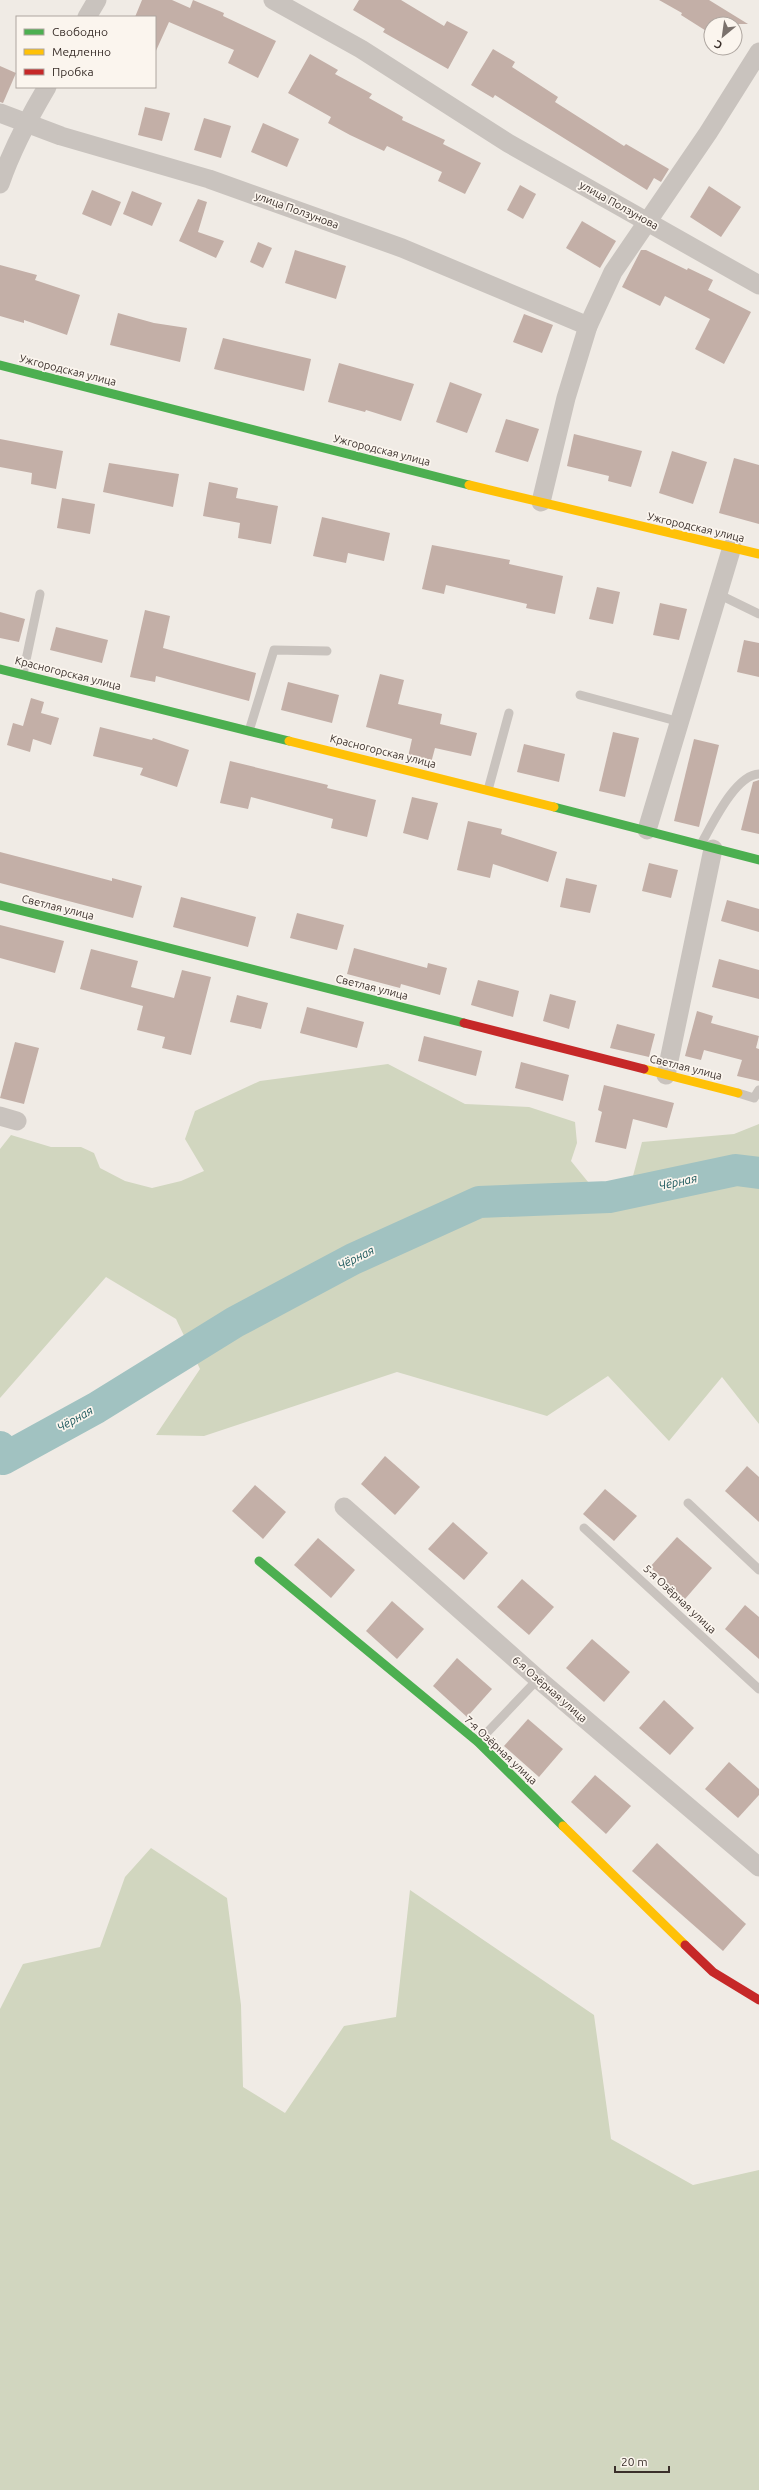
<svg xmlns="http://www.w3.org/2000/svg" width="759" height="2490" font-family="Ubuntu,sans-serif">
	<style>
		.green { fill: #d1d6bf }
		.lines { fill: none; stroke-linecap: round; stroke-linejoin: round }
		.river { stroke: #a1c2c1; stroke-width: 32 }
		.building { fill: #c3afa7 }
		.lane { stroke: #c9c3be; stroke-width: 9 }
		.street { stroke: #c9c3be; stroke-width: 19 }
		.fast { stroke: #4caf50; stroke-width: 9 }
		.slow { stroke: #ffc107; stroke-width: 9 }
		.jam { stroke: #c62828; stroke-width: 9 }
		.labels { text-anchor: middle; stroke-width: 3.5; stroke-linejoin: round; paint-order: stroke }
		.street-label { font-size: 11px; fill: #3b302b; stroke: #fbf5ee }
		.water-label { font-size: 12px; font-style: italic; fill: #1f5a5e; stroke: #fbf5ee }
	</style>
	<rect width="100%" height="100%" fill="#f0ebe5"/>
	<!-- green -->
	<g class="green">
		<polygon points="388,1064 465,1104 529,1107 575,1122 577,1143 571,1161 597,1193 633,1176 642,1142 734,1134 759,1124 759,1424 722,1377 669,1441 608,1376 547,1416 397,1372 204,1436 156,1435 200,1369 176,1319 106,1277 0,1398 0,1149 11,1135 51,1147 81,1147 94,1153 100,1168 125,1181 152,1188 181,1181 204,1171 185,1139 195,1111 260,1081"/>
		<polygon points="151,1848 227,1898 241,2005 243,2087 285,2113 344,2026 396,2017 410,1890 594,2015 611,2139 693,2185 759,2170 759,2490 0,2490 0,2009 23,1964 100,1947 125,1877"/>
	</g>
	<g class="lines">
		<!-- river -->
		<polyline class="river" points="0,1447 3,1459 96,1408 235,1322 353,1259 479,1202 609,1197 736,1170 759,1173"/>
	</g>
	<!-- building -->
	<g class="building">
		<polygon points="142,0 172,0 190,8 193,0 224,13 223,16 276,41 258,78 228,63 234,50 169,22 155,53 155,17 135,17"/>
		<polygon points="359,0 401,0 444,26 447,21 468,32 448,69 383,32 385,29 353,10"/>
		<polygon points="659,0 709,0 748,24 711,24 711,34 681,15 682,13"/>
		<polygon points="493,49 515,62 512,67 558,97 555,102 624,146 626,144 669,169 661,182 654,178 647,190 495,95 493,98 471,85"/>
		<polygon points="310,54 338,70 335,74 372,94 369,98 403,117 402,120 445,140 443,144 481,163 465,194 438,181 442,172 387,146 384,151 350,135 328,123 331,117 288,93"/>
		<polygon points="0,66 16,73 3,103 0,102"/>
		<polygon points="145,107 170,113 162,141 138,135"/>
		<polygon points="204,118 231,126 221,158 194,150"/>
		<polygon points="263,123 299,139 287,167 251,152"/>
		<polygon points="520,185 536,194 523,219 507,210"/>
		<polygon points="709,186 741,207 721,237 690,217"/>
		<polygon points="92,190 121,202 111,226 82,214"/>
		<polygon points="132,191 162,203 152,226 123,214"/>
		<polygon points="198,199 207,202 198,232 224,241 216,258 179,241"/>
		<polygon points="582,221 616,241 600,268 566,248"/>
		<polygon points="258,242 272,248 263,268 250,262"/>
		<polygon points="295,250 346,266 336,299 285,283"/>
		<polygon points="641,250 646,250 687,270 688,268 713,280 708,290 751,312 724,364 695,349 710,319 665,296 660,306 622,287"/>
		<polygon points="0,265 37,275 35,280 80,295 67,335 24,320 24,323 0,316"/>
		<polygon points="118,313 154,323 187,328 180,362 110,345"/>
		<polygon points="524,314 553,325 542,353 513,342"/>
		<polygon points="223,338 311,359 304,391 214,369"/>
		<polygon points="339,363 414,384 401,421 366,410 365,412 328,402"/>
		<polygon points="450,382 482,394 467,433 436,422"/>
		<polygon points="506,419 539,429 528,462 495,452"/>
		<polygon points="574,434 642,451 631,487 608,481 609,476 567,466"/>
		<polygon points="0,439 63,451 56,489 31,484 32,473 0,467"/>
		<polygon points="672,451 707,462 693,504 659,493"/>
		<polygon points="734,458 759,465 759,524 719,513"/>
		<polygon points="109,463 179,474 173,507 103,492"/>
		<polygon points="209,482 238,488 236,498 278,506 271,544 238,538 240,523 203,516"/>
		<polygon points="62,498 95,504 90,534 57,528"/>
		<polygon points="322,517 390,533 384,561 348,553 346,563 313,556"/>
		<polygon points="432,545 510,560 509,564 563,576 555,614 526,608 527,604 446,585 444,594 422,589"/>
		<polygon points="597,587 620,592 613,624 589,619"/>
		<polygon points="660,603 687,609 679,640 653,635"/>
		<polygon points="145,610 170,616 163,648 256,673 249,701 156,676 155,682 130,677"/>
		<polygon points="0,612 25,619 19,642 0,638"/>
		<polygon points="56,627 108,640 102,663 50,650"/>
		<polygon points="744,640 759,643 759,677 737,672"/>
		<polygon points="380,674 404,680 398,704 442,714 440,724 477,733 471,756 435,748 431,763 408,757 412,739 366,727"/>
		<polygon points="288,682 339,695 332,723 281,710"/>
		<polygon points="31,698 44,702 41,713 59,718 51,745 33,739 30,752 7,745 13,723 23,726"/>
		<polygon points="100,727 152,740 153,738 189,750 177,787 140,775 143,768 93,756"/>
		<polygon points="613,732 639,738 625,797 599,791"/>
		<polygon points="694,739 719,745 699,827 674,821"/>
		<polygon points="524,744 565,754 559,782 517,772"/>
		<polygon points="230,761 328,785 327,788 376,800 367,837 331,828 333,819 251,797 248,809 220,803"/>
		<polygon points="759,780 759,834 741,830 753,782"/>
		<polygon points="412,797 438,803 428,840 403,833"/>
		<polygon points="468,821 502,829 501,834 557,852 548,882 493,864 490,878 457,870"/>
		<polygon points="0,852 112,881 112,878 142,886 133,918 0,883"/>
		<polygon points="649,863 678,870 671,898 642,891"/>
		<polygon points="566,878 597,885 590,913 560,907"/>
		<polygon points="181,897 256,917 248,947 173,927"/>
		<polygon points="727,900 759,909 759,932 721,921"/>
		<polygon points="297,913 344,925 337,950 290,938"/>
		<polygon points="0,925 64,941 55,973 0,958"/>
		<polygon points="354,948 427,968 428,963 447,968 440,995 401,984 400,988 347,974"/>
		<polygon points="91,949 138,961 131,987 174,998 182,970 211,977 191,1055 162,1048 165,1037 137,1030 143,1006 80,989"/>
		<polygon points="719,959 759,970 759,999 712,987"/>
		<polygon points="478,980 519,991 513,1017 471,1005"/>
		<polygon points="550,994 576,1001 569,1029 543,1021"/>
		<polygon points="237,995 268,1003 261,1029 230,1022"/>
		<polygon points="307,1007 364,1022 357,1048 300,1033"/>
		<polygon points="697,1011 713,1016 711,1023 759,1036 756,1048 759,1049 759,1081 737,1076 742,1060 704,1050 701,1060 685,1056"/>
		<polygon points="617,1024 655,1034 649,1057 610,1048"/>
		<polygon points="424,1036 482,1051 476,1076 418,1061"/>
		<polygon points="15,1042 39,1048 24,1104 0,1098"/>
		<polygon points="521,1062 569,1075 563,1101 515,1088"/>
		<polygon points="604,1085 674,1103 667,1128 633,1119 626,1149 595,1142 602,1112 598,1110"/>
		<polygon points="385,1456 420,1487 395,1515 361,1484"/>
		<polygon points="747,1466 759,1477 759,1522 725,1491"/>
		<polygon points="255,1485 286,1512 263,1539 232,1511"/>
		<polygon points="605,1489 637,1516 614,1541 583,1514"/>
		<polygon points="453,1522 488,1553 464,1580 428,1549"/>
		<polygon points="677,1537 712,1568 685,1599 650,1567"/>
		<polygon points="318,1538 355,1570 331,1598 294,1565"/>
		<polygon points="522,1579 554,1607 529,1635 497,1607"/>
		<polygon points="392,1601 424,1629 397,1659 366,1631"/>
		<polygon points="745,1605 759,1617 759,1659 725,1629"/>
		<polygon points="592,1639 630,1672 604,1702 566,1668"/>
		<polygon points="457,1658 492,1689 467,1717 433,1686"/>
		<polygon points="664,1700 694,1728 670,1755 639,1728"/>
		<polygon points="528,1719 563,1749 539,1777 504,1746"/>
		<polygon points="729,1762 759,1789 759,1795 738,1818 705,1789"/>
		<polygon points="595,1775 631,1806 606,1834 571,1802"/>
		<polygon points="657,1843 746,1924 723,1951 632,1871"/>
	</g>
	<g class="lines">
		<!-- lane -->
		<g class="lane">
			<polyline points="718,594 759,614"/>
			<polyline points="23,674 40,594"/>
			<polyline points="580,695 680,722"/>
			<polyline points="249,731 274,650 327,651"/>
			<polyline points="488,790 509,713"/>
			<path d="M701 844C712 825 735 775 759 774"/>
			<polyline points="738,1093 754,1098 759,1090"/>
			<polyline points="688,1503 759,1570"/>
			<polyline points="584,1528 759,1689"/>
			<polyline points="478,1742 538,1679"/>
		</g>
		<!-- street -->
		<g class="street">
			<polyline points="273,0 361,49 508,143 759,285"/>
			<polyline points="87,17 97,0"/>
			<polyline points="0,113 61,136 209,179 402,248 588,326"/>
			<path d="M0 184C12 149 28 119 47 87"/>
			<polyline points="541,502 566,398 588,326 613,272 708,133 759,52"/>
			<polyline points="647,830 732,547"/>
			<polyline points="666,1075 713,849"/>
			<polyline points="0,1116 17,1121"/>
			<polyline points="344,1507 538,1679 759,1867"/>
		</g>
		<!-- fast -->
		<g class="fast">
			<polyline points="0,365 469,485"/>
			<polyline points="0,669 289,741"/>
			<polyline points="554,807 759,860"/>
			<polyline points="0,905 464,1023"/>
			<polyline points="259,1561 478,1742 563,1826"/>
		</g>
		<!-- slow -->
		<g class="slow">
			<polyline points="469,485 759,554"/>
			<polyline points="289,741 554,807"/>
			<polyline points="644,1069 738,1093"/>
			<polyline points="563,1826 685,1945"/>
		</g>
		<!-- jam -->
		<g class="jam">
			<polyline points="464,1023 644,1069"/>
			<polyline points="685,1945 713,1972 759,2000"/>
		</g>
	</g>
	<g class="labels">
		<!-- street labels -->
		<g class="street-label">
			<text transform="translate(619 205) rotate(29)" y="4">улица Ползунова</text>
			<text transform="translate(297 210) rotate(20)" y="4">улица Ползунова</text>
			<text transform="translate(68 370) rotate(14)" y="4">Ужгородская улица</text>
			<text transform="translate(382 450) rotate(14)" y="4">Ужгородская улица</text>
			<text transform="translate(696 527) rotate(13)" y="4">Ужгородская улица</text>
			<text transform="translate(68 673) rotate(14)" y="4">Красногорская улица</text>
			<text transform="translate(383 751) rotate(14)" y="4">Красногорская улица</text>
			<text transform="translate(58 907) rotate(14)" y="4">Светлая улица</text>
			<text transform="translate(372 987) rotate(14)" y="4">Светлая улица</text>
			<text transform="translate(686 1067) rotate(14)" y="4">Светлая улица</text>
			<text transform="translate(680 1599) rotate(43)" y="4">5-я Озёрная улица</text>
			<text transform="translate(550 1689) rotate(41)" y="4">6-я Озёрная улица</text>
			<text transform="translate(501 1750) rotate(43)" y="4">7-я Озёрная улица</text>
		</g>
		<!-- water labels -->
		<g class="water-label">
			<text transform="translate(678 1182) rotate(-12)" y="4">Чёрная</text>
			<text transform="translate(356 1258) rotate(-26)" y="4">Чёрная</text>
			<text transform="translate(75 1419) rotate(-29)" y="4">Чёрная</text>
		</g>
	</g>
	<!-- legend -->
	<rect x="16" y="16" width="140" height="72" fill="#fbf5ee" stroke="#aea6a0"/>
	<rect x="24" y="29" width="20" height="6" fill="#4caf50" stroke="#aea6a0"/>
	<text x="52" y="36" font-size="12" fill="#3b302b">Свободно</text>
	<rect x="24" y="49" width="20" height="6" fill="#ffc107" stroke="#aea6a0"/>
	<text x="52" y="56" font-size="12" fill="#3b302b">Медленно</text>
	<rect x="24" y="69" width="20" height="6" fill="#c62828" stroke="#aea6a0"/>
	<text x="52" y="76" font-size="12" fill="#3b302b">Пробка</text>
	<!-- north arrow -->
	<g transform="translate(723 36) rotate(209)"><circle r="19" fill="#fbf5ee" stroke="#aea6a0"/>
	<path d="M0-3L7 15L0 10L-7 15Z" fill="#7a716c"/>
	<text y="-6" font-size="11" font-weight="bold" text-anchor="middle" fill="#3b302b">С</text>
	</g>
	<!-- scale -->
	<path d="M615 2466v6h54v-6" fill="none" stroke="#3b302b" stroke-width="2"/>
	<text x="621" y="2466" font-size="12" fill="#3b302b" stroke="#fbf5ee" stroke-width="3" paint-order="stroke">20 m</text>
</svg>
